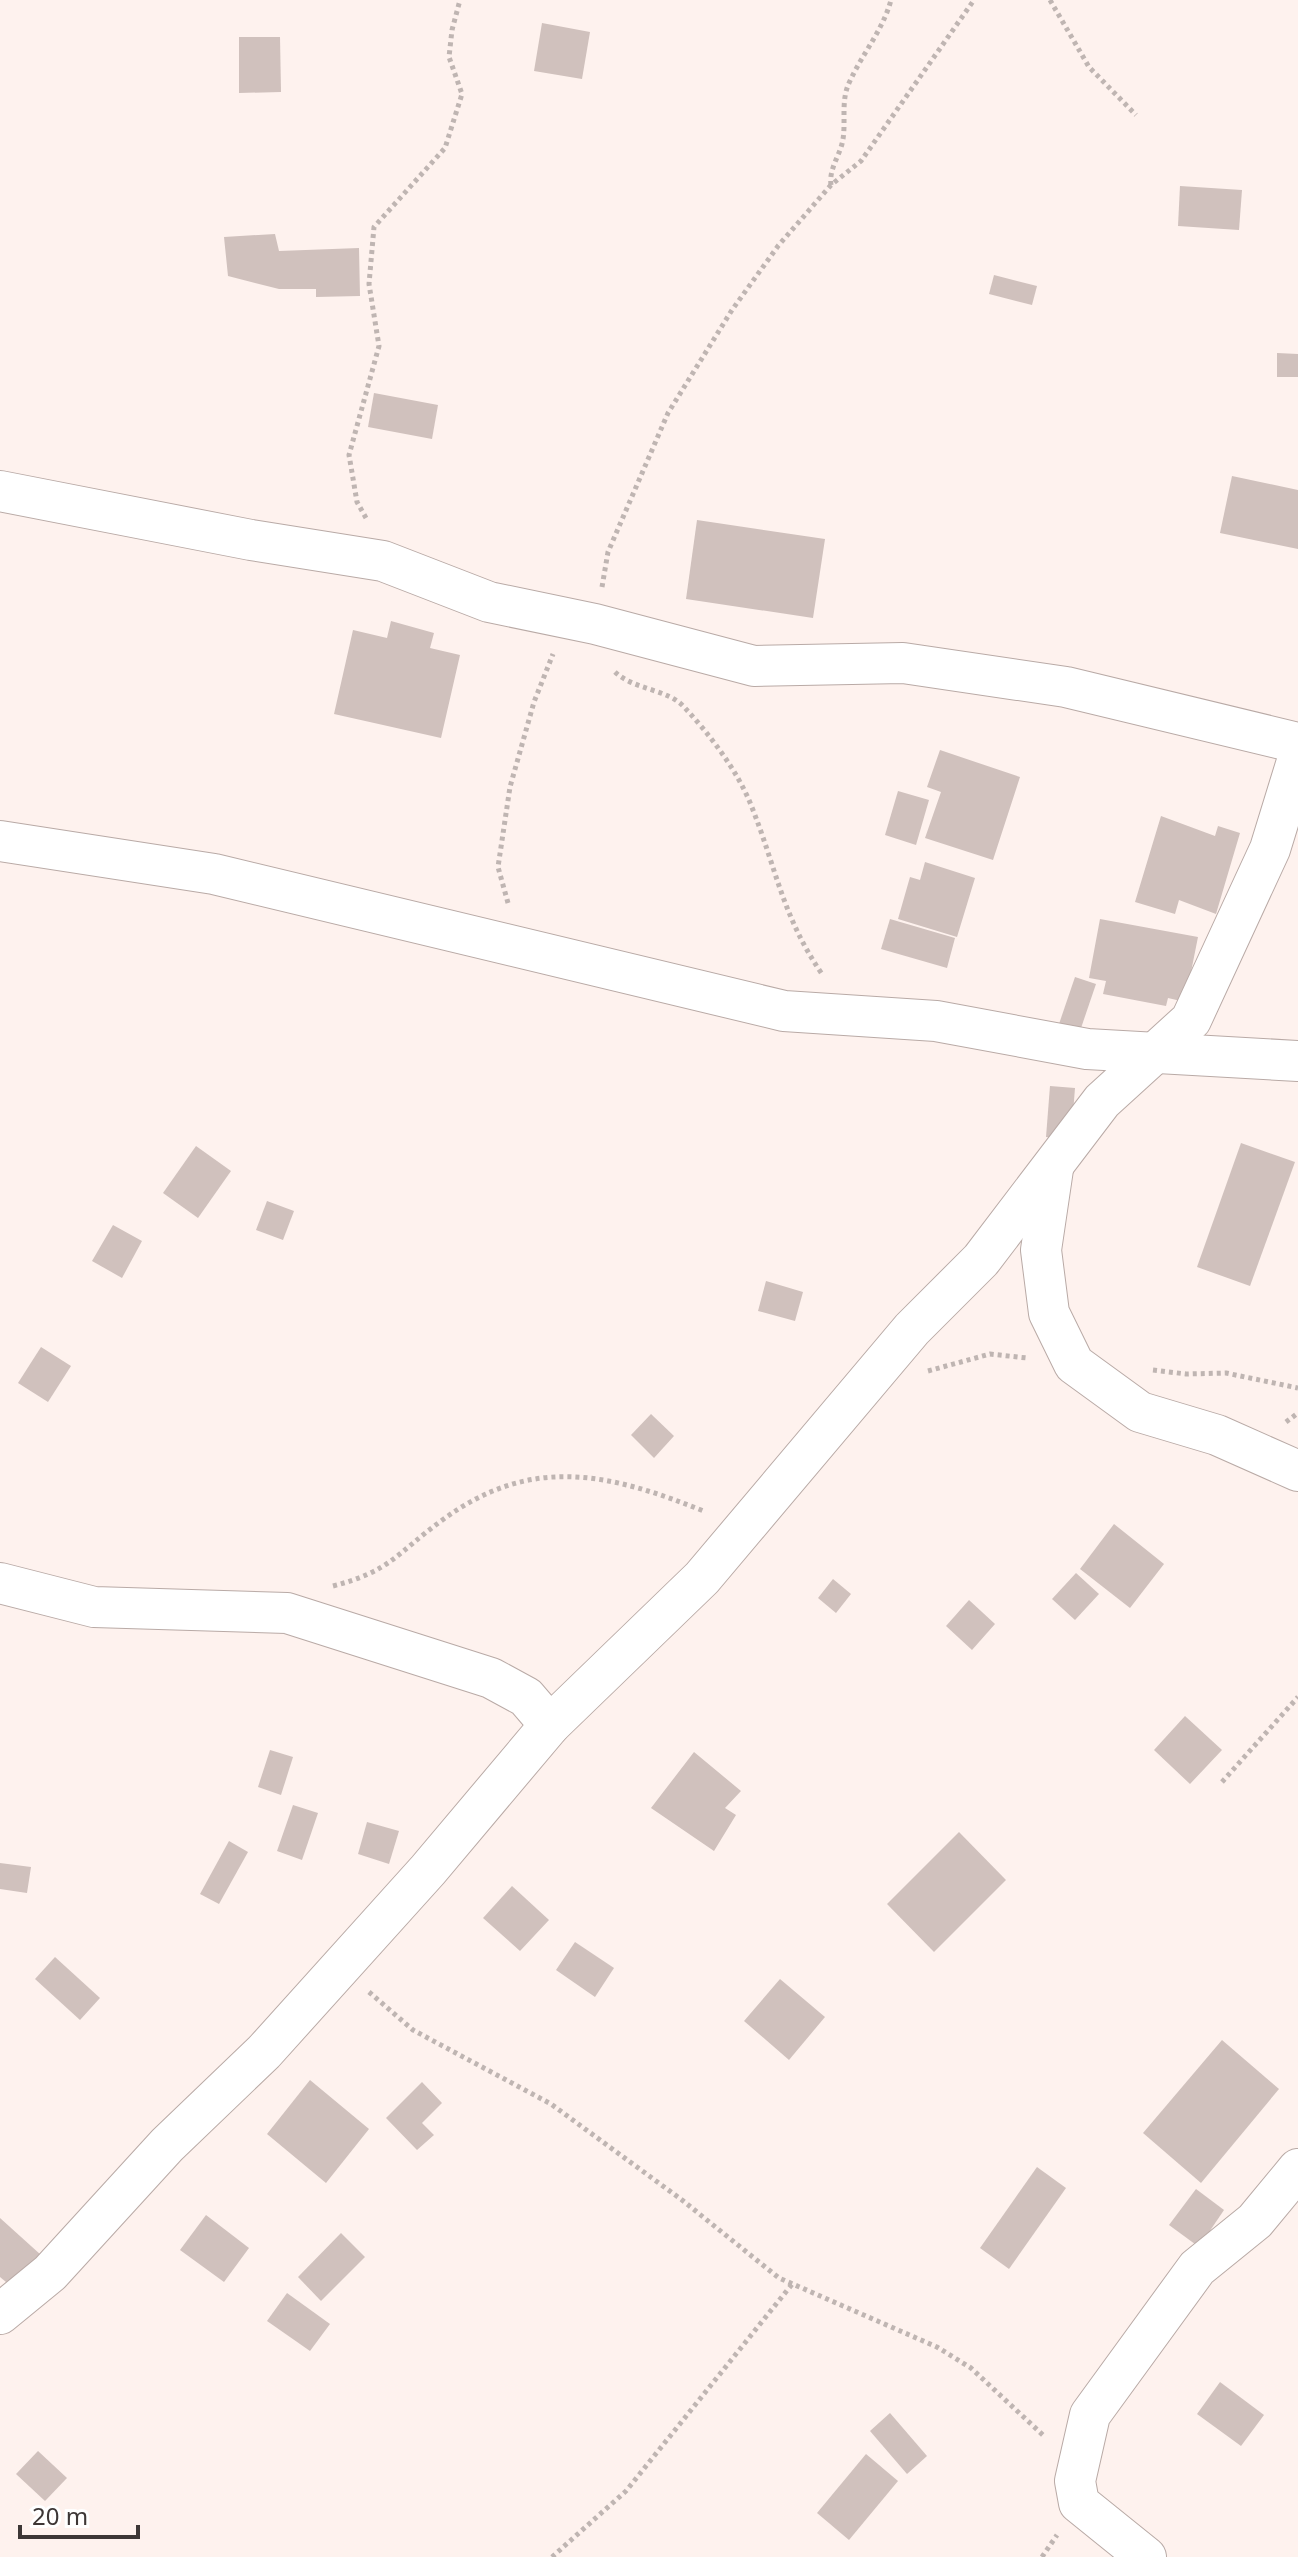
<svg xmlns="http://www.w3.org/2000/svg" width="1298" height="2557" font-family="'Noto Sans',sans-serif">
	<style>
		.building { fill: #d0c1bd }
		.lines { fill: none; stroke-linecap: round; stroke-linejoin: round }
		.minor-casing { stroke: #b9aaa6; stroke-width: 42 }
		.path { stroke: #bfb5b2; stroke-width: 5; stroke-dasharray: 4 4; stroke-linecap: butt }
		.minor { stroke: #fff; stroke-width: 40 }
	</style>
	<rect width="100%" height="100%" fill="#fef2ee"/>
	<!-- building -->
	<g class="building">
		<polygon points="542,23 590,32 582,79 534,71"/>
		<polygon points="239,37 280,37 281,92 239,93"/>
		<polygon points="1180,186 1242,190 1239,230 1178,226"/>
		<polygon points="275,234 279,251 359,248 360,296 316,297 316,289 279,289 228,276 224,237"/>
		<polygon points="994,275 1037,286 1032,305 989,294"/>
		<polygon points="1277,353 1298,354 1298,377 1277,377"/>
		<polygon points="374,393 438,405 432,439 368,427"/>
		<polygon points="1232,476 1298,490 1298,549 1220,533"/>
		<polygon points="697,520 825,539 813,618 686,599"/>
		<polygon points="391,621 434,633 430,648 460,655 441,738 334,714 353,630 387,638"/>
		<polygon points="940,750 1020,777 993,860 925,838 941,792 927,787"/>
		<polygon points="898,791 929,800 916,845 885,835"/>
		<polygon points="1161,816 1215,836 1218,826 1240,833 1216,914 1179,900 1175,914 1135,902"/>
		<polygon points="925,862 975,878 957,937 898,919 910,877 920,880"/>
		<polygon points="890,919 955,938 947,968 881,949"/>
		<polygon points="1100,919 1198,937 1185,1002 1168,998 1166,1006 1103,994 1106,981 1089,978"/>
		<polygon points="1075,977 1096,984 1080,1031 1059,1024"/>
		<polygon points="1050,1086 1075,1088 1071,1139 1046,1137"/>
		<polygon points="1241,1143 1295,1162 1250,1286 1197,1267"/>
		<polygon points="196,1146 231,1171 198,1218 163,1193"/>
		<polygon points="267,1201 294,1211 283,1240 256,1230"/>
		<polygon points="113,1225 142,1241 122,1278 92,1261"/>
		<polygon points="766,1281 803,1292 795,1321 758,1311"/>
		<polygon points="41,1347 71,1366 48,1402 18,1383"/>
		<polygon points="651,1414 674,1436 654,1458 631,1435"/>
		<polygon points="1114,1524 1164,1564 1130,1608 1080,1569"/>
		<polygon points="1076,1573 1099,1594 1075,1620 1052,1599"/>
		<polygon points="833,1579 851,1594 836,1613 818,1598"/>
		<polygon points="969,1600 995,1624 972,1650 946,1626"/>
		<polygon points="1185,1716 1222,1750 1190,1784 1154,1750"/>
		<polygon points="270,1750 293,1757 281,1795 258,1787"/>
		<polygon points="694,1752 741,1791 725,1808 736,1815 714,1851 651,1808"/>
		<polygon points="293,1805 318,1813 302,1860 277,1851"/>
		<polygon points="367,1822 399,1831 389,1864 358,1854"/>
		<polygon points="959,1832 1006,1880 934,1952 887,1904"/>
		<polygon points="229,1841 248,1852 219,1904 200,1894"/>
		<polygon points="0,1863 31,1867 27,1893 0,1889"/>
		<polygon points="512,1886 549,1920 520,1951 483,1918"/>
		<polygon points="575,1942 614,1968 595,1997 556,1970"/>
		<polygon points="55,1957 100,1998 80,2020 35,1979"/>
		<polygon points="780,1979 825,2017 789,2060 744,2021"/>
		<polygon points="1222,2040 1279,2089 1201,2183 1143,2133"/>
		<polygon points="310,2080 369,2129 326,2183 267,2134"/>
		<polygon points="422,2082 442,2103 422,2123 434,2135 417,2150 386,2118"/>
		<polygon points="1037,2167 1066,2188 1009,2269 980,2248"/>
		<polygon points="1196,2189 1224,2210 1199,2247 1169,2225"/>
		<polygon points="206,2215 249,2248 224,2282 180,2250"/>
		<polygon points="0,2218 41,2255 12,2287 0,2277"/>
		<polygon points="341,2233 365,2257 321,2301 298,2277"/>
		<polygon points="287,2293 330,2324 310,2351 267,2321"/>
		<polygon points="1220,2382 1264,2415 1241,2446 1197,2414"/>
		<polygon points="890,2413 927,2456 907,2474 870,2431"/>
		<polygon points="38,2451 67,2478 45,2501 16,2474"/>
		<polygon points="866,2454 898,2481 849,2540 817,2513"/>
	</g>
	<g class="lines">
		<!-- minor casing -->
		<g class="minor-casing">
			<g id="minor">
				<polyline points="0,491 251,540 383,561 489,602 595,624 754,666 903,663 1066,687 1298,743"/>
				<polyline points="0,841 214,874 784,1011 936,1021 1087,1049 1298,1061"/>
				<polyline points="1053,1169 1041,1250 1049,1313 1074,1364 1140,1412 1217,1435 1298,1471"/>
				<polyline points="0,1583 94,1607 287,1613 491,1678 526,1697 550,1725"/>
				<polyline points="0,2314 50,2273 167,2145 264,2052 428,1870 550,1725 702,1578 912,1329 981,1260 1102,1101 1191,1020 1270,849 1298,758"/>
				<polyline points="1146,2557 1079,2503 1075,2481 1090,2415 1197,2268 1255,2221 1298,2169"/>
			</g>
		</g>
		<!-- path -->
		<g class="path">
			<polyline points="1050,0 1089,67 1136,115"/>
			<path d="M831 185C829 170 838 158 842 144 847 124 840 103 849 83 862 54 883 30 891 0"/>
			<polyline points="366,518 357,502 349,455 379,346 369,284 374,227 445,148 462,94 449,57 452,30 460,0"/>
			<polyline points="602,587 608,552 668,413 732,310 778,246 831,185 861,161 974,0"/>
			<path d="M615 672C634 690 669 689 685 708 710 735 737 770 751 805 776 867 782 916 822 974"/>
			<polyline points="508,903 498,867 510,787 534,702 553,654"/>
			<polyline points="1153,1370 1186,1374 1226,1373 1298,1388"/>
			<polyline points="928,1371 990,1354 1027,1358"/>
			<polyline points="1286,1422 1298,1413"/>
			<path d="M333 1586C391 1571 397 1553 441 1521 531 1454 609 1473 706 1512"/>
			<polyline points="1222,1782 1298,1697"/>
			<polyline points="369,1992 413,2030 551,2104 682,2200 779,2278 937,2347 971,2368 1044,2436"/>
			<polyline points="552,2557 626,2491 793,2283"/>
			<polyline points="1042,2557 1057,2535"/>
		</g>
		<!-- minor -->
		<use href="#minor" class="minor"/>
	</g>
	<!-- scale -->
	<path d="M20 2525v12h118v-12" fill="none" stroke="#3d3736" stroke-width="4"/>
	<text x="32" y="2525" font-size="24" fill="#3d3736" stroke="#ffffff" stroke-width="6" paint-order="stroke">20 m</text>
</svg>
